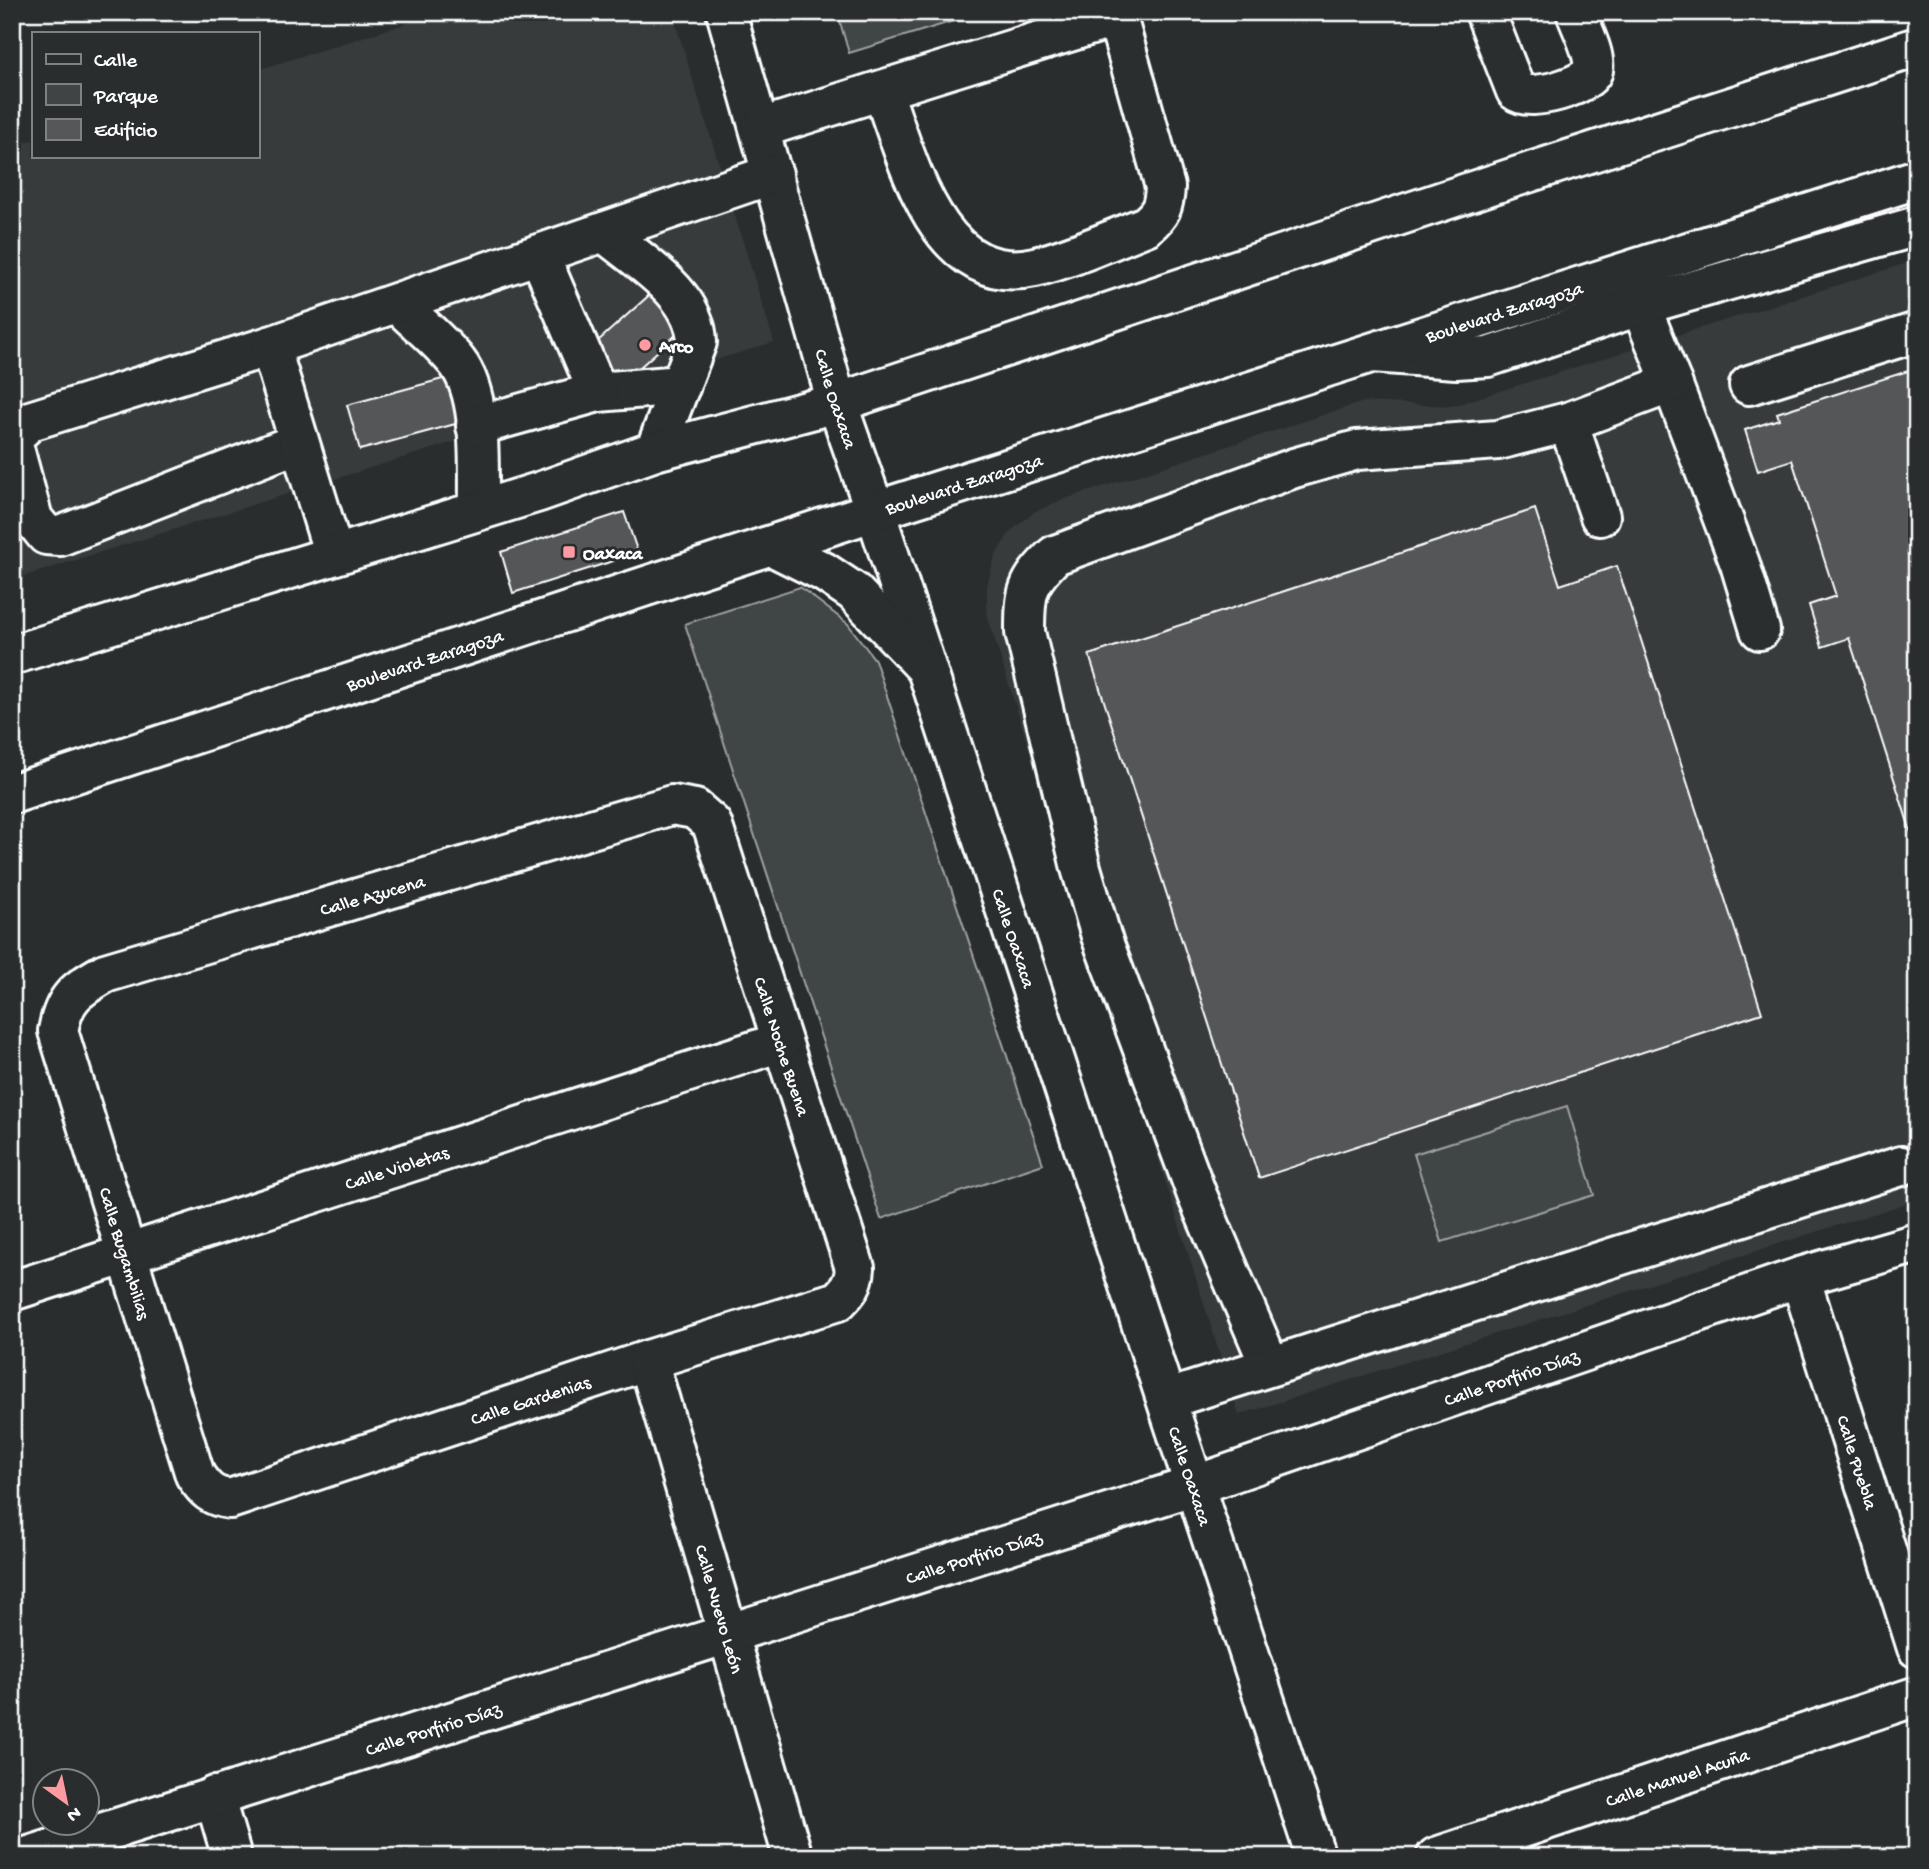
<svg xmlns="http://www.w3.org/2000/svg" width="1929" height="1869" font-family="'Gochi Hand',sans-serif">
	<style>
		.built { fill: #373a3b }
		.green { fill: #414445; stroke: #a0a2a2; stroke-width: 2 }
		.building { fill: #555758; stroke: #fff; stroke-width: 2 }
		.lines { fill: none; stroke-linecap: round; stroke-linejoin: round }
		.minor-casing { stroke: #fff; stroke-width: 44 }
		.major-casing { stroke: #fff; stroke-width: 44 }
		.minor { stroke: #2a2d2e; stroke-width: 38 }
		.major { stroke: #2a2d2e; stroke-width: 38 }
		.poi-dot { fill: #ff9aa2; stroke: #2a2d2e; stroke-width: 2.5 }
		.labels { text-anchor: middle; stroke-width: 6; stroke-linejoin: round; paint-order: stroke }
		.street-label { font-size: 19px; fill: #fff; stroke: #2a2d2e }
		.poi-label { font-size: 19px; font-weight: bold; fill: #fff; stroke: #2a2d2e; text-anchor: start }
	</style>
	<rect width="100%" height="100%" fill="#2a2d2e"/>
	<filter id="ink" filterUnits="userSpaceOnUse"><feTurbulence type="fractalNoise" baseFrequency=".0143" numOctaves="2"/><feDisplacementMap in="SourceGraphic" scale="14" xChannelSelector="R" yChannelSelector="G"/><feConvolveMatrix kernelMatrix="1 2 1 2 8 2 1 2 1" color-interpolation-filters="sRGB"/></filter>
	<g filter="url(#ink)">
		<!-- built -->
		<g class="built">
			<polygon points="443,12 672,12 774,342 15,579 12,568 12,146 33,140 33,156 257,156 257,70"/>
			<polygon points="1917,260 1917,1200 1239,1415 987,615 987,585 995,556 1011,531 1034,512 1062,500 1363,402 1452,406"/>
		</g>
		<!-- green -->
		<g class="green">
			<polygon points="837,12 983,12 849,53"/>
			<polygon points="800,587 848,624 875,660 1043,1164 881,1219 685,624"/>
			<polygon points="1567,1106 1594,1195 1442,1242 1414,1154"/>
		</g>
		<!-- building -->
		<g class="building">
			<polygon points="655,290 687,325 620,385 588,350"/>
			<polygon points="1917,368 1917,851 1849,638 1822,647 1809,605 1836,596 1792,460 1758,471 1745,430 1779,419 1777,413"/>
			<polygon points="446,378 459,423 360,450 347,405"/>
			<polygon points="1535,509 1560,585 1617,566 1762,1013 1259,1178 1089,655"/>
			<polygon points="624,512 638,553 513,593 501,552"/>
		</g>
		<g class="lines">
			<!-- minor casing -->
			<g class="minor-casing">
				<g id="minor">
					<path id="s1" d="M726 12 837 403 875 511 1316 1857"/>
					<path d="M1485 12 1516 91C1530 103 1590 85 1593 70 1596 53 1581 28 1576 12"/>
					<path d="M761 128 882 90C908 159 937 289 1035 267 1072 258 1110 240 1146 226 1161 214 1164 206 1165 187L1117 17 882 90"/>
					<path d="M604 232C638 261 696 293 697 342L655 451"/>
					<polyline points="539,254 598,392 681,385"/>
					<polyline points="1631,283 1672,383 1740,564 1760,630"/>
					<path d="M399 305C418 323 440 341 457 362 484 397 478 467 479 510"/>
					<polyline points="270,346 30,421 18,432 12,441 33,519 46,535 60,536 298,443"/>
					<polyline points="1372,353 1456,359 1488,357 1639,306 1917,226"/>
					<polyline points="1749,385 1917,332"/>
					<polyline points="1568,422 1600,516"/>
					<polyline points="476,426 598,392"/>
					<polyline points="334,555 270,346 773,174"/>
					<path d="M672 805 695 809 712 824 855 1268C854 1284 848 1291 838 1301L648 1360 230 1499C212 1497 205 1490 195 1475L58 1031C64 997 76 990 105 973Z"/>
					<path id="s2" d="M1800 1277 1917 1648"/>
					<path id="s3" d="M12 1291 781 1042"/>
					<path id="s4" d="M648 1360 793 1857"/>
					<path d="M1270 1366 1197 1195 1101 936 1081 868 1025 632C1025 592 1026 583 1055 555L1294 468 1357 450 1498 440 1568 422 1672 383"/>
					<polyline points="1168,1399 1901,1166"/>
					<polyline points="214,1796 232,1857"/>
					<path id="s5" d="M26 1857 1196 1485 1800 1277 1917 1243"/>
					<path id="s6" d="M1436 1857 1917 1696"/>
				</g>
			</g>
			<!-- major casing -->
			<g class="major-casing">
				<g id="major">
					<polyline points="772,546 824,572 854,592 925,667"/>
					<polyline points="12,655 539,492 655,451 837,403 1509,179 1917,47"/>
					<path id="s7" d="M12 794 875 511 1917 179"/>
				</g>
			</g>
			<!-- minor -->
			<use href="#minor" class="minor"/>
			<!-- major -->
			<use href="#major" class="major"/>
		</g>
	</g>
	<!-- markers -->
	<g class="poi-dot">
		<circle cx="645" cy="345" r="7"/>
		<rect x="562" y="545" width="14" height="14" rx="3.5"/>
	</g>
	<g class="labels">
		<!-- street labels -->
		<g class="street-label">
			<text dy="7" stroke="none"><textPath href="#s7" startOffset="1568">Boulevard Zaragoza</textPath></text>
			<text dy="7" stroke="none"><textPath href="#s1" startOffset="402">Calle Oaxaca</textPath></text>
			<text dy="7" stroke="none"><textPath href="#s7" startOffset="1001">Boulevard Zaragoza</textPath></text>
			<text dy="7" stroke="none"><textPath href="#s7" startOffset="434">Boulevard Zaragoza</textPath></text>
			<text transform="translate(372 894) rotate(-16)" y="7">Calle Azucena</text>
			<text dy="7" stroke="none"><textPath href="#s1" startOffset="970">Calle Oaxaca</textPath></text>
			<text transform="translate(783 1046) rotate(72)" y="7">Calle Noche Buena</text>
			<text dy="7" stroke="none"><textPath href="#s3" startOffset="404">Calle Violetas</textPath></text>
			<text transform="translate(126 1253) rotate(73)" y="7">Calle Bugambilias</text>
			<text dy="7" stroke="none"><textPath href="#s5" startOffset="1561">Calle Porfirio Díaz</textPath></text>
			<text transform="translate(530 1399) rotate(-18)" y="7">Calle Gardenias</text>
			<text dy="7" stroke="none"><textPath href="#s2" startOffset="194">Calle Puebla</textPath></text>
			<text dy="7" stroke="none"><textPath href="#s1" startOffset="1536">Calle Oaxaca</textPath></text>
			<text dy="7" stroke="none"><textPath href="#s5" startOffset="994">Calle Porfirio Díaz</textPath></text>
			<text dy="7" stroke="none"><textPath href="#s4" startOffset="259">Calle Nuevo León</textPath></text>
			<text dy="7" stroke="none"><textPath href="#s5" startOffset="427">Calle Porfirio Díaz</textPath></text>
			<text dy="7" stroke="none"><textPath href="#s6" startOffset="254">Calle Manuel Acuña</textPath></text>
		</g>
		<!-- poi labels -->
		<g class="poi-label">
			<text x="659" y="352">Arco</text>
			<text x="583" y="559">Oaxaca</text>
		</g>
	</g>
	<!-- margin -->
	<rect width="1929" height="1869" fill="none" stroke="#2a2d2e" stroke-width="42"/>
	<rect x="21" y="21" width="1887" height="1827" fill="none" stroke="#fff" stroke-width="2.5" filter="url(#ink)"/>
	<!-- legend -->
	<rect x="32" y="32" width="228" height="126" fill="#2a2d2e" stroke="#7f8182" stroke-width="2"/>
	<rect x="46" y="54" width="35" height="10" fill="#2a2d2e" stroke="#7f8182" stroke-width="2"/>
	<text x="94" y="66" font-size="21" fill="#ffffff">Calle</text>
	<rect x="46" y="84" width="35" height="21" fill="#414445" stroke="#7f8182" stroke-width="2"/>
	<text x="94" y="102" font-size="21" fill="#ffffff">Parque</text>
	<rect x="46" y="119" width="35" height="21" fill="#555758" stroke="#7f8182" stroke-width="2"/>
	<text x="94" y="136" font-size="21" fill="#ffffff">Edificio</text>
	<!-- north arrow -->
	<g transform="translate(66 1802) rotate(147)"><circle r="33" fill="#2a2d2e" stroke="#7f8182" stroke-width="2"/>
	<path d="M0-5L12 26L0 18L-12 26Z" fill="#ff9aa2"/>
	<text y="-10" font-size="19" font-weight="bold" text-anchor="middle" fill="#ffffff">N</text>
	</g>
</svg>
